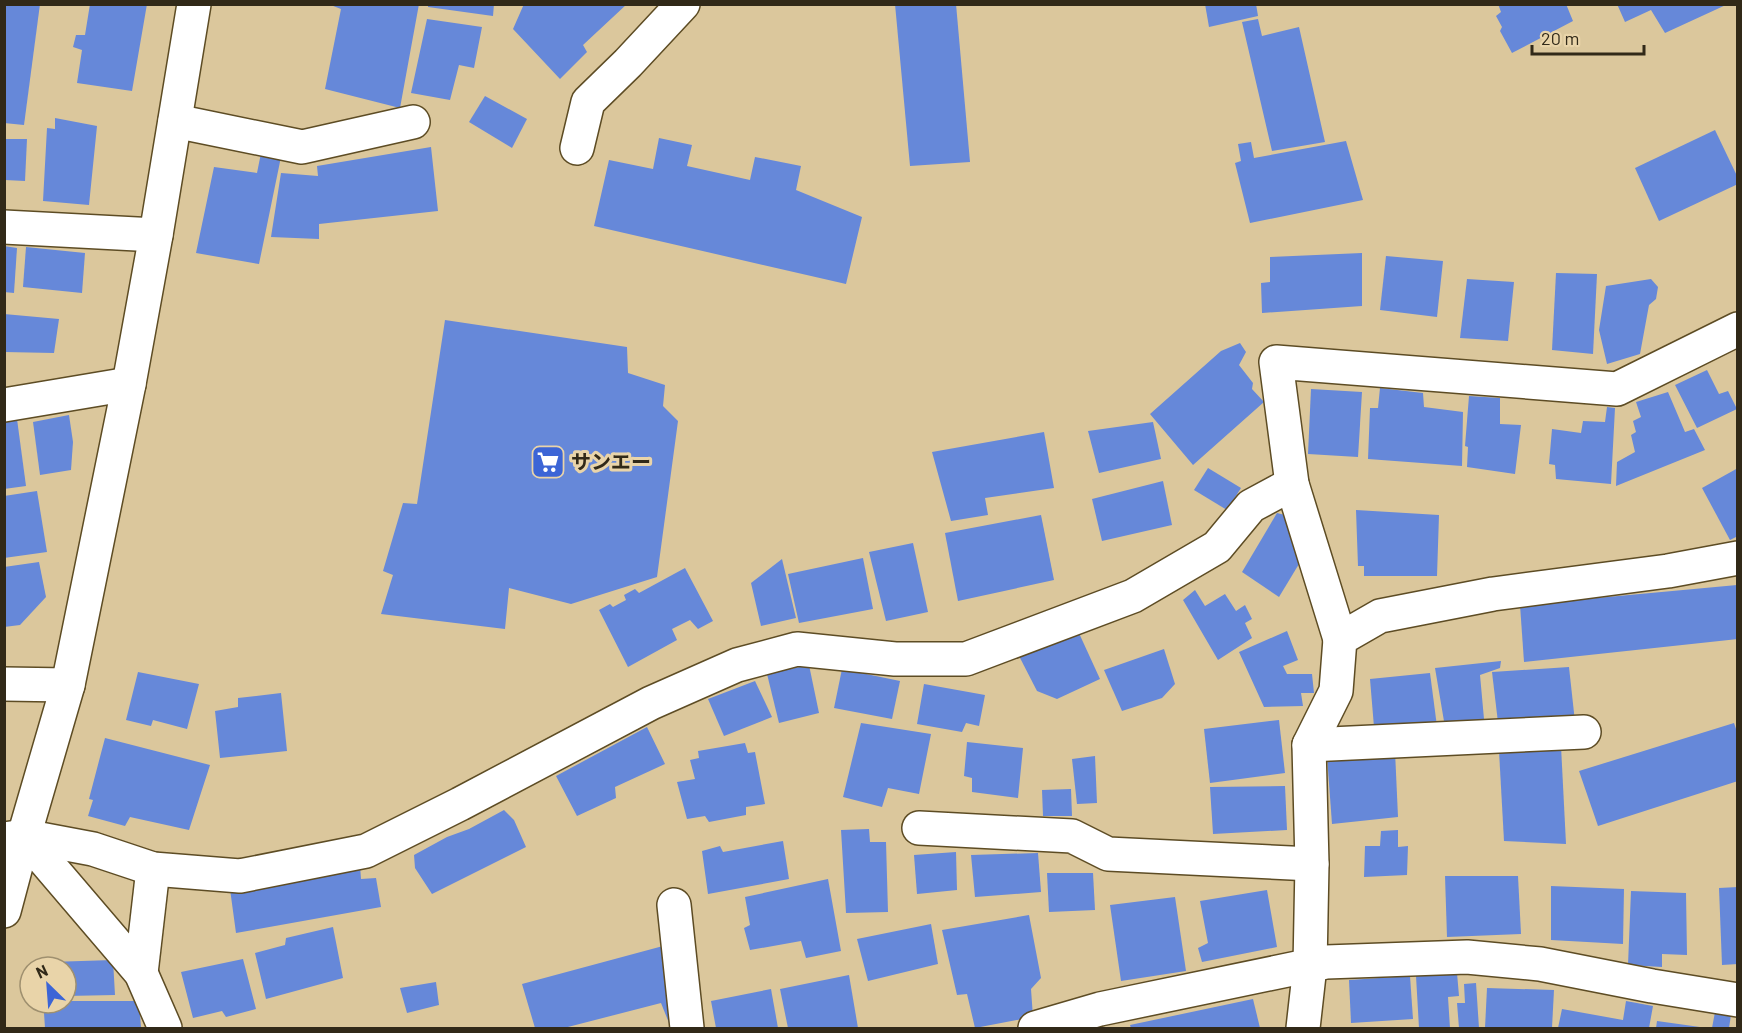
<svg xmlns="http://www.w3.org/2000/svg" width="1742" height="1033" font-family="Barlow,'Noto Sans JP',sans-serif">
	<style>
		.building { fill: #6688d9 }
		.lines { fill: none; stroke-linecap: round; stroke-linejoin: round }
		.minor-casing { stroke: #5d4c24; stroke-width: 36 }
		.minor { stroke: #fff; stroke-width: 33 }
		.labels { text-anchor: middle; stroke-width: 6; stroke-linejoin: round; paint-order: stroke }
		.poi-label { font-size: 20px; font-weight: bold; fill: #312918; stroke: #e9d4a9; text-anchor: start }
	</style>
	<rect width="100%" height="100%" fill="#dbc79c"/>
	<!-- building -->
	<g class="building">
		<polygon points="4,4 40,4 24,125 4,123"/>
		<polygon points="90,4 147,4 132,91 77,83 82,50 73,47 76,35 85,35"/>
		<polygon points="328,4 419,4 400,108 325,89 341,9"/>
		<polygon points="428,4 494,4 493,16 428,7"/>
		<polygon points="524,4 627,4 583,45 587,52 560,79 513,29"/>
		<polygon points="895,4 956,4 970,162 910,166"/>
		<polygon points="1205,4 1256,4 1258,16 1209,27"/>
		<polygon points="1498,4 1566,4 1573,21 1512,53 1500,31 1502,27 1496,16 1501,12"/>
		<polygon points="1617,4 1728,4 1665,33 1651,10 1625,22"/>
		<polygon points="427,19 482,27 474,68 459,65 450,100 411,93"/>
		<polygon points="1258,19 1262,36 1299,27 1325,142 1272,151 1242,22"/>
		<polygon points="485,96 527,119 512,148 469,122"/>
		<polygon points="55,118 97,126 89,205 43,201 47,128 55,129"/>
		<polygon points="1715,130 1738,178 1738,184 1659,221 1635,168"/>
		<polygon points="659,138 692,145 687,166 750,180 755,157 801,166 796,190 862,217 846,284 594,226 609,160 653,169"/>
		<polygon points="5,139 27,139 25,181 5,180"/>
		<polygon points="1346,141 1363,200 1250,223 1235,163 1241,161 1238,144 1251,142 1254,158"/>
		<polygon points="431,147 438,211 319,224 319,239 271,237 281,173 318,176 317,166"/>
		<polygon points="262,148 282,152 259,264 196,253 214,167 257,173"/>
		<polygon points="4,246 17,248 14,293 4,292"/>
		<polygon points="26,247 85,253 82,293 23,287"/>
		<polygon points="1362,253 1362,306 1262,313 1261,283 1270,282 1270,257"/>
		<polygon points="1386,256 1443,261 1437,317 1380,310"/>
		<polygon points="1556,273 1597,274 1593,354 1552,350"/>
		<polygon points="1467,279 1514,282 1508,341 1460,338"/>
		<polygon points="1651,279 1658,287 1656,299 1649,305 1640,354 1607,364 1599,330 1606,286"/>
		<polygon points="4,314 59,319 54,353 4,352"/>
		<polygon points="445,320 627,347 628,373 665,385 663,406 678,421 657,577 571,604 509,588 505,629 381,614 393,575 383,571 403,503 417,504"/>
		<polygon points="1240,343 1246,352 1239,365 1253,383 1252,389 1264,402 1193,465 1150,414 1221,351"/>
		<polygon points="1707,370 1719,394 1728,391 1737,409 1697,428 1675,385"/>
		<polygon points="1380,388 1423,393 1424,407 1463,412 1462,466 1368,459 1370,408 1378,408"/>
		<polygon points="1311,389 1362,392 1358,457 1308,454"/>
		<polygon points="1668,392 1685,432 1694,429 1705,450 1616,486 1617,462 1635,452 1631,435 1636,432 1633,421 1641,417 1636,402"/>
		<polygon points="1469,396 1500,398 1500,424 1521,425 1515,474 1467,467 1468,447 1465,446"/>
		<polygon points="1607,407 1615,408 1611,484 1556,479 1555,465 1549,464 1552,429 1581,433 1583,421 1605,422"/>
		<polygon points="69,415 73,442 71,470 40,475 33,422"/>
		<polygon points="17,419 26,486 4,489 4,420"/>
		<polygon points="1153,422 1161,459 1099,473 1088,431"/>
		<polygon points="1044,432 1054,488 985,498 988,515 951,521 932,452"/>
		<polygon points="1208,468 1241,488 1227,510 1194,490"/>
		<polygon points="1738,468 1738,536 1730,540 1702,488"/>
		<polygon points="1163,481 1172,525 1102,541 1092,499"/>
		<polygon points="37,491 47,552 4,558 4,496"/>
		<polygon points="1356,510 1439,515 1437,576 1364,576 1364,566 1358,566"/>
		<polygon points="1277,513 1293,517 1302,559 1279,597 1242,572"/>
		<polygon points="1041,515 1054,580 958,601 945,533"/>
		<polygon points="913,543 928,612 886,621 869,552"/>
		<polygon points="863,558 873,609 799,623 788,574"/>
		<polygon points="782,559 796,618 761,626 751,583"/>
		<polygon points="39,562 46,597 20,625 4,627 4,567"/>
		<polygon points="685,568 713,621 698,629 690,620 672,629 677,640 628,667 599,610 610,604 613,607 626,600 624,595 635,589 639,593"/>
		<polygon points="1737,585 1738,639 1524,662 1520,605"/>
		<polygon points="1195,590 1205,606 1225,594 1236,611 1245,605 1252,619 1245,623 1252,638 1218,660 1183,600"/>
		<polygon points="1078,631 1100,679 1057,699 1037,691 1018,654"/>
		<polygon points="1287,631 1298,660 1283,666 1287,674 1312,674 1314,693 1301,693 1303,706 1264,707 1239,652"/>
		<polygon points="1164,649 1175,684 1162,698 1122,711 1104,670"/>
		<polygon points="1501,661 1500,668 1480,675 1485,730 1446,733 1435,668"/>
		<polygon points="809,665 819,713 779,723 767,674"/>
		<polygon points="1569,667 1575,722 1499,731 1492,672"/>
		<polygon points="842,669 900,681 892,719 834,708"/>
		<polygon points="138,672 199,684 187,729 153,720 151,726 126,720"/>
		<polygon points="1430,673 1438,734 1375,739 1370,679"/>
		<polygon points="755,681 772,717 724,736 708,699"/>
		<polygon points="924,684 985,695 979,726 966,723 962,732 917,724"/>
		<polygon points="281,693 287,751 220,758 215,711 238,707 238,698"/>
		<polygon points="1279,720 1285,773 1210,783 1204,729"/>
		<polygon points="861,723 931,734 919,794 888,788 882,807 843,797"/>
		<polygon points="1734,723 1738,735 1738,781 1598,826 1579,771"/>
		<polygon points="647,727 665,764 615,787 616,798 577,816 556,776"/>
		<polygon points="105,738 210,765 189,830 130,817 125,826 88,816 93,800 89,799"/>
		<polygon points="967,742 1023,748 1018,798 972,792 972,778 964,776"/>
		<polygon points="745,743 748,753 755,752 765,804 746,807 746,815 709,822 705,816 687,819 677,782 695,779 690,760 699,758 698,751"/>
		<polygon points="1561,746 1566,844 1504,841 1499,751"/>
		<polygon points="1395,751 1398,817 1332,824 1327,756"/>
		<polygon points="1095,756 1097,803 1077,804 1072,759"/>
		<polygon points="1285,786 1287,830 1213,834 1210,787"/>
		<polygon points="1071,789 1072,816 1043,816 1042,790"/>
		<polygon points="504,810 514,820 526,847 432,894 415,868 414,855 447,837 469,829"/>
		<polygon points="869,829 870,842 886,842 888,912 846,913 841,830"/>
		<polygon points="1398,830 1398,847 1408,846 1407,875 1364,877 1365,846 1380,846 1381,831"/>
		<polygon points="783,841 789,879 708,894 702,851 720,846 723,852"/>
		<polygon points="956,852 957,890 917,894 914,855"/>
		<polygon points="1038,853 1041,892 975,897 971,855"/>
		<polygon points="360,865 361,879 376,878 381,907 236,933 230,889"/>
		<polygon points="1047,873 1093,873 1095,910 1049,912"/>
		<polygon points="1445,876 1518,876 1521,934 1447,937"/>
		<polygon points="828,879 841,951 806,958 801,941 750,950 744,928 750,925 745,897"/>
		<polygon points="1551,886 1624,889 1623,944 1551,940"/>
		<polygon points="1738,887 1738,964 1722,965 1719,888"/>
		<polygon points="1267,890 1277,947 1202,962 1198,948 1208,943 1200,901"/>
		<polygon points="1631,891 1686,893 1687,955 1662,954 1662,967 1628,965"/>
		<polygon points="1175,897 1186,971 1121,981 1110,905"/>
		<polygon points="1029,915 1041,978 1031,989 1033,1017 975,1028 967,994 957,995 942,930"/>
		<polygon points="931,924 938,964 868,981 857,939"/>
		<polygon points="333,927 343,978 266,999 255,953 285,945 286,938"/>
		<polygon points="663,946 671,1028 661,1003 564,1028 535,1028 522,984"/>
		<polygon points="243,959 256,1009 226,1017 222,1011 193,1018 181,972"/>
		<polygon points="113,960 115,995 66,996 66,967 49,967 50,962"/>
		<polygon points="1457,973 1459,996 1448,997 1450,1028 1419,1028 1416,976"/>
		<polygon points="849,975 858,1028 788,1028 780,989"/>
		<polygon points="1410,976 1413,1019 1351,1023 1349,980"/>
		<polygon points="436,982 439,1005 407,1013 400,988"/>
		<polygon points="1476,983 1479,1028 1459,1028 1457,1003 1465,1003 1464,984"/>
		<polygon points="1487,988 1554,990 1552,1028 1485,1028"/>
		<polygon points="771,989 778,1028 716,1028 711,1001"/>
		<polygon points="1253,999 1260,1028 1131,1028 1130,1025"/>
		<polygon points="66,1001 139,1001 141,1028 45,1028 44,1013 55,1003 66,1003"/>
		<polygon points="1626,1001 1653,1006 1649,1028 1558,1028 1562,1009 1623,1020"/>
		<polygon points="1715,1012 1731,1015 1729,1028 1712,1028"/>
		<polygon points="1657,1021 1700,1027 1700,1028 1656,1028"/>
	</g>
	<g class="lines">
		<!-- minor casing -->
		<g class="minor-casing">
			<g id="minor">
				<polyline points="175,121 302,147 413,122"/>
				<polyline points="577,148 588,102 628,63 683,4"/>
				<polyline points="4,227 156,235"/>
				<polyline points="4,405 129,384"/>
				<polyline points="1340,639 1292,484 1276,362 1617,389 1738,329"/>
				<polyline points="4,684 68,685"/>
				<polyline points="1309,745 1584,732"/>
				<polyline points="919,828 1072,836 1108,854 1312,864"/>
				<polyline points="24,836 141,973 165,1028"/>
				<polyline points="4,839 24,836 93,849 153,869 240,876 366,851 460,804 651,703 737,665 797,649 895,659 966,659 1133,596 1217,547 1251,506 1292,484"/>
				<polyline points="674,905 687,1028"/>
				<polyline points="4,911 24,836 68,685 129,384 156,235 194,4"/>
				<polyline points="141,973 153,869"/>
				<polyline points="1035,1028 1100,1009 1326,962 1467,957 1540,964 1652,986 1738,1000"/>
				<polyline points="1303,1028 1310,966 1312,864 1309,745 1336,691 1340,639 1380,616 1493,594 1668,571 1738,558"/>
			</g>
		</g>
		<!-- minor -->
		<use href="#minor" class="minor"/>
	</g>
	<!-- icons -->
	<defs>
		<g id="supermarket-square" transform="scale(1.725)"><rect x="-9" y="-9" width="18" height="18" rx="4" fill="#3c65d6" stroke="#e9d4a9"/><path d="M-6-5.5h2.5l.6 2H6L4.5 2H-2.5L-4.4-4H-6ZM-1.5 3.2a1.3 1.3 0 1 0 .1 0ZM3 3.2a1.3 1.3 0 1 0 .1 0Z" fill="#fff"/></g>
	</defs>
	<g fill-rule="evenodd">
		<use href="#supermarket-square" x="548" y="462"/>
	</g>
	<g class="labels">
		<!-- poi labels -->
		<g class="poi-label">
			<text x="571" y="469">サンエー</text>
		</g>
	</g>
	<!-- border -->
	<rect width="1742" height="1033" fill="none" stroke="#312918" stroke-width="12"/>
	<!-- north arrow -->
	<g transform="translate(48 985) rotate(335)"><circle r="28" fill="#e9d4a9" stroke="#9f906f" stroke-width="1.5"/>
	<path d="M0-4.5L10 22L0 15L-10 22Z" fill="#3c65d6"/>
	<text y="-9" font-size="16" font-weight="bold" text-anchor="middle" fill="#312918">N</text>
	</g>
	<!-- scale -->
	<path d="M1532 45v9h112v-9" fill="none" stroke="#312918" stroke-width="3"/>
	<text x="1541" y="45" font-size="18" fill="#312918" stroke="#e9d4a9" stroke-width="4.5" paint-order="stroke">20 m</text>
</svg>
